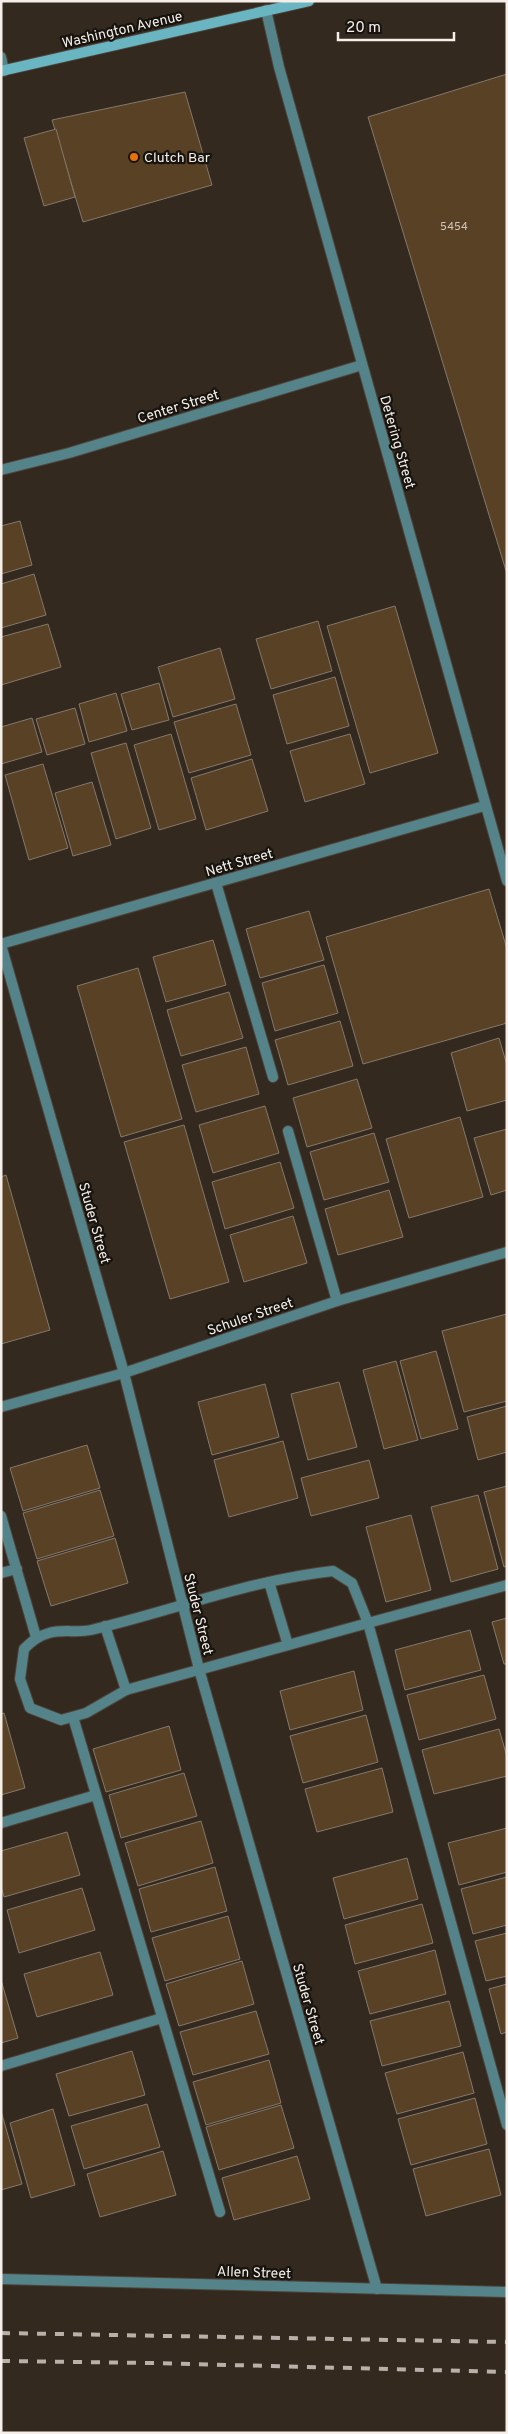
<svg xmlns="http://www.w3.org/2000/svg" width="508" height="2434" font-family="Overpass,sans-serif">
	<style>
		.building { fill: #594125; stroke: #84786c }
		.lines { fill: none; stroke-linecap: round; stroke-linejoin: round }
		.service-casing { stroke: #4e453b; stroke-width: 12 }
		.minor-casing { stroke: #4e453b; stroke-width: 12 }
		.secondary-casing { stroke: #4e453b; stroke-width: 12 }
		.service { stroke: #55838a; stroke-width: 10 }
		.minor { stroke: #55838a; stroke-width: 10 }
		.secondary { stroke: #69b5c1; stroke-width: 10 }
		.rail { stroke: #b8b0a9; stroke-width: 4; stroke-dasharray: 9 9; stroke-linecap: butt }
		.food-dot { fill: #e8710a; stroke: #17130e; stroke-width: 2 }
		.labels { text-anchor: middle; stroke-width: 4.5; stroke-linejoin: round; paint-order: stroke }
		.number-label { font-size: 11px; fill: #cfc4b8 }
		.street-label { font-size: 14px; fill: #f6efe9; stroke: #17130e }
		.poi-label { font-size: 14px; fill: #f6efe9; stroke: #17130e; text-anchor: start }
	</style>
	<rect width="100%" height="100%" fill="#33291f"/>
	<!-- building -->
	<g class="building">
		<polygon points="507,74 507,574 368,117"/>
		<polygon points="185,92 212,185 83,222 52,120"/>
		<polygon points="56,129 75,197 44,206 24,138"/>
		<polygon points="20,521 32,565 1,574 1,526"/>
		<polygon points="34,574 46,615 1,628 1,584"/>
		<polygon points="395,606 438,753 370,773 327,626"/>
		<polygon points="318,621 332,671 271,689 256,639"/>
		<polygon points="48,624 61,667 1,685 1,637"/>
		<polygon points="220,648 235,699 173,717 158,667"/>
		<polygon points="335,677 349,726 287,744 273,695"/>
		<polygon points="159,683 169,720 132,730 121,694"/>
		<polygon points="116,693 127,731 89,742 79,704"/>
		<polygon points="236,704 251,755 189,773 174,722"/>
		<polygon points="75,708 85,744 47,755 36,719"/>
		<polygon points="32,718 42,752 1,764 1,727"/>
		<polygon points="171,734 196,819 159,830 134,745"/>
		<polygon points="350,734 365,784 305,802 290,751"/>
		<polygon points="126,743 151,828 116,839 91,753"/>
		<polygon points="252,759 268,811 206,830 191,778"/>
		<polygon points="43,764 68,848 29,860 5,775"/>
		<polygon points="92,782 111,845 73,856 55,793"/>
		<polygon points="489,889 507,949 507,1023 363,1064 326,937"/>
		<polygon points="309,911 324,960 260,978 246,929"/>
		<polygon points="213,940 226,985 166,1002 153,957"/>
		<polygon points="324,965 338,1013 275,1031 262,983"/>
		<polygon points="138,968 182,1119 121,1137 77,986"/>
		<polygon points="229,992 243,1038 181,1056 167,1010"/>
		<polygon points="340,1021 353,1066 288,1085 275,1040"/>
		<polygon points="499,1038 507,1065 507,1100 467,1111 451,1053"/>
		<polygon points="246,1047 259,1094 196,1112 182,1065"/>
		<polygon points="357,1079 372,1128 307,1147 293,1098"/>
		<polygon points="265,1106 279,1153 213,1173 199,1125"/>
		<polygon points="460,1117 483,1197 409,1218 386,1139"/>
		<polygon points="184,1125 229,1282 170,1299 124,1142"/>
		<polygon points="507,1129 507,1190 491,1195 474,1138"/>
		<polygon points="374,1133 389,1182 324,1200 310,1152"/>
		<polygon points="280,1162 294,1208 225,1229 212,1182"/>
		<polygon points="6,1175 50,1330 1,1344 1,1177"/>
		<polygon points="389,1190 403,1237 338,1255 325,1209"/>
		<polygon points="293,1216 307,1263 244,1282 230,1235"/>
		<polygon points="507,1314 507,1401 464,1412 442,1331"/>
		<polygon points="436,1351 458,1429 421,1439 400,1361"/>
		<polygon points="396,1361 418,1440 384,1449 363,1370"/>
		<polygon points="339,1382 357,1447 308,1460 291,1394"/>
		<polygon points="265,1384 279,1437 212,1455 198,1402"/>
		<polygon points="507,1406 507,1452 478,1460 467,1417"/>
		<polygon points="283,1441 298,1498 229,1517 214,1460"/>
		<polygon points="87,1445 100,1488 23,1511 10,1468"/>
		<polygon points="369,1460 379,1498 311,1516 301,1478"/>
		<polygon points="507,1486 507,1566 504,1567 484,1492"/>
		<polygon points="100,1490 114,1536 37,1559 23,1513"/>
		<polygon points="478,1495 498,1569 451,1582 431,1507"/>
		<polygon points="411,1515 431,1590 386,1602 366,1527"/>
		<polygon points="115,1538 128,1583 51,1606 37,1561"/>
		<polygon points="507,1618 507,1664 504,1664 492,1622"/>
		<polygon points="470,1630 481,1670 405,1690 395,1650"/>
		<polygon points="354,1671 363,1710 290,1730 280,1691"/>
		<polygon points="484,1675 496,1719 419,1740 407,1695"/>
		<polygon points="4,1713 25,1788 1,1795 1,1714"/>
		<polygon points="366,1715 378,1762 303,1783 290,1736"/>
		<polygon points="169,1726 181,1770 106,1792 93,1749"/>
		<polygon points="499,1729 507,1757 507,1776 434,1794 422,1750"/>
		<polygon points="382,1768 393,1812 317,1832 305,1789"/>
		<polygon points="184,1773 197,1816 121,1838 109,1795"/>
		<polygon points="201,1821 213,1863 138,1886 125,1843"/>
		<polygon points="507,1828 507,1872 459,1885 448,1843"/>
		<polygon points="67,1832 80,1875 4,1897 1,1887 1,1851"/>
		<polygon points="407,1858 418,1899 344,1919 333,1878"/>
		<polygon points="215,1867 227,1911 151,1932 139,1889"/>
		<polygon points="507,1877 507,1925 473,1934 461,1889"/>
		<polygon points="82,1888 95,1930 19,1953 7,1910"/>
		<polygon points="422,1904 433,1943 355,1964 345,1925"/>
		<polygon points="228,1916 240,1959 165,1981 152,1938"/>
		<polygon points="507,1933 507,1976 486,1981 475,1941"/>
		<polygon points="435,1950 446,1994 370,2014 358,1971"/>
		<polygon points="100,1952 113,1995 37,2017 24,1974"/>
		<polygon points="242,1961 254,2004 179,2026 166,1984"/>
		<polygon points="1,1980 18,2038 1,2043"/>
		<polygon points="507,1984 507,2032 501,2034 489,1989"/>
		<polygon points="449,2001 461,2046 382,2066 370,2021"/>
		<polygon points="256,2011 269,2054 193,2075 180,2032"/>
		<polygon points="132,2051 145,2095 69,2116 56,2074"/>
		<polygon points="463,2052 474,2093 397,2114 385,2073"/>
		<polygon points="269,2060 281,2103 206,2125 193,2082"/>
		<polygon points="475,2098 487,2144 411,2165 398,2119"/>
		<polygon points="147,2104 160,2147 84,2169 71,2126"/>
		<polygon points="281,2105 294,2148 219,2170 206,2127"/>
		<polygon points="53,2109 75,2185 31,2198 10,2123"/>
		<polygon points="1,2111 22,2184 1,2190"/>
		<polygon points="489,2149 501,2195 426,2216 413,2169"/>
		<polygon points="163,2151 176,2195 100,2217 87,2174"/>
		<polygon points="297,2156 310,2199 234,2220 222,2178"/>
	</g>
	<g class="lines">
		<!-- service casing -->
		<g class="service-casing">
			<g id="service">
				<polyline points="1,57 4,71"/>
				<polyline points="216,883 273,1077"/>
				<polyline points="288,1131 337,1301"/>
				<polyline points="1,1516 36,1637"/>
				<path d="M333 1571 352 1583 368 1623 126 1690 86 1713 61 1720 30 1708 20 1679 24 1649C32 1641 38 1636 49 1633 62 1629 78 1633 91 1630 172 1611 250 1580 333 1571Z"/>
				<polyline points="1,1573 17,1569"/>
				<polyline points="269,1582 288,1645"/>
				<polyline points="507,1585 368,1623 507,2125"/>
				<polyline points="105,1626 126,1690"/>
				<polyline points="73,1717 220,2212"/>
				<polyline points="1,1823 96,1795"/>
				<polyline points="1,2066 162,2018"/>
			</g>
		</g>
		<!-- minor casing -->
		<g class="minor-casing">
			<g id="minor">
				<polyline points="266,10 279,67 507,881"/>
				<polyline points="1,470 69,453 362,365"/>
				<polyline points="1,944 484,806"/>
				<polyline points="1,945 124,1373 199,1669 377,2289"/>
				<polyline points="1,1407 124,1373 337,1301 507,1252"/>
				<polyline points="1,2279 507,2292"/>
			</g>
		</g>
		<!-- secondary casing -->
		<g class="secondary-casing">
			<polyline id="secondary" points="1,71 309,1"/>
		</g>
		<!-- service -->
		<use href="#service" class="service"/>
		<!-- minor -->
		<use href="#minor" class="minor"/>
		<!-- secondary -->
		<use href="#secondary" class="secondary"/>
		<!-- rail -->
		<g class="rail">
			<polyline points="1,2333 507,2342"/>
			<polyline points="1,2361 150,2363 507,2372"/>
		</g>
	</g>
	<!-- markers -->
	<circle class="food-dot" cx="134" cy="157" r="5"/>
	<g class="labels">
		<!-- number labels -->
		<g class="number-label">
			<text x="454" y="230">5454</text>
		</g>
		<!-- street labels -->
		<g class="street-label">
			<text transform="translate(122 29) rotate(-13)" y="5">Washington Avenue</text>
			<text transform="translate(178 406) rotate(-17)" y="5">Center Street</text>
			<text transform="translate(398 442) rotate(74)" y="5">Detering Street</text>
			<text transform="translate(239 862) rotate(-16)" y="5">Nett Street</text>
			<text transform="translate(95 1223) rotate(74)" y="5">Studer Street</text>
			<text transform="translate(250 1316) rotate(-19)" y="5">Schuler Street</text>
			<text transform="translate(199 1614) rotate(76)" y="5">Studer Street</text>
			<text transform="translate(309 2004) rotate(74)" y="5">Studer Street</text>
			<text transform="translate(254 2272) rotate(2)" y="5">Allen Street</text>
		</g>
		<!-- poi labels -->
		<g class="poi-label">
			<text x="144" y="162">Clutch Bar</text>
		</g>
	</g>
	<!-- border -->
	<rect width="508" height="2434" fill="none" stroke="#f6efe9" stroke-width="5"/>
	<!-- scale -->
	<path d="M338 32v8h116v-8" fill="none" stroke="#f6efe9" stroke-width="2.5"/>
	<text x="346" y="32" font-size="15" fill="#f6efe9" stroke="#17130e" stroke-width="4" paint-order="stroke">20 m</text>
</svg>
